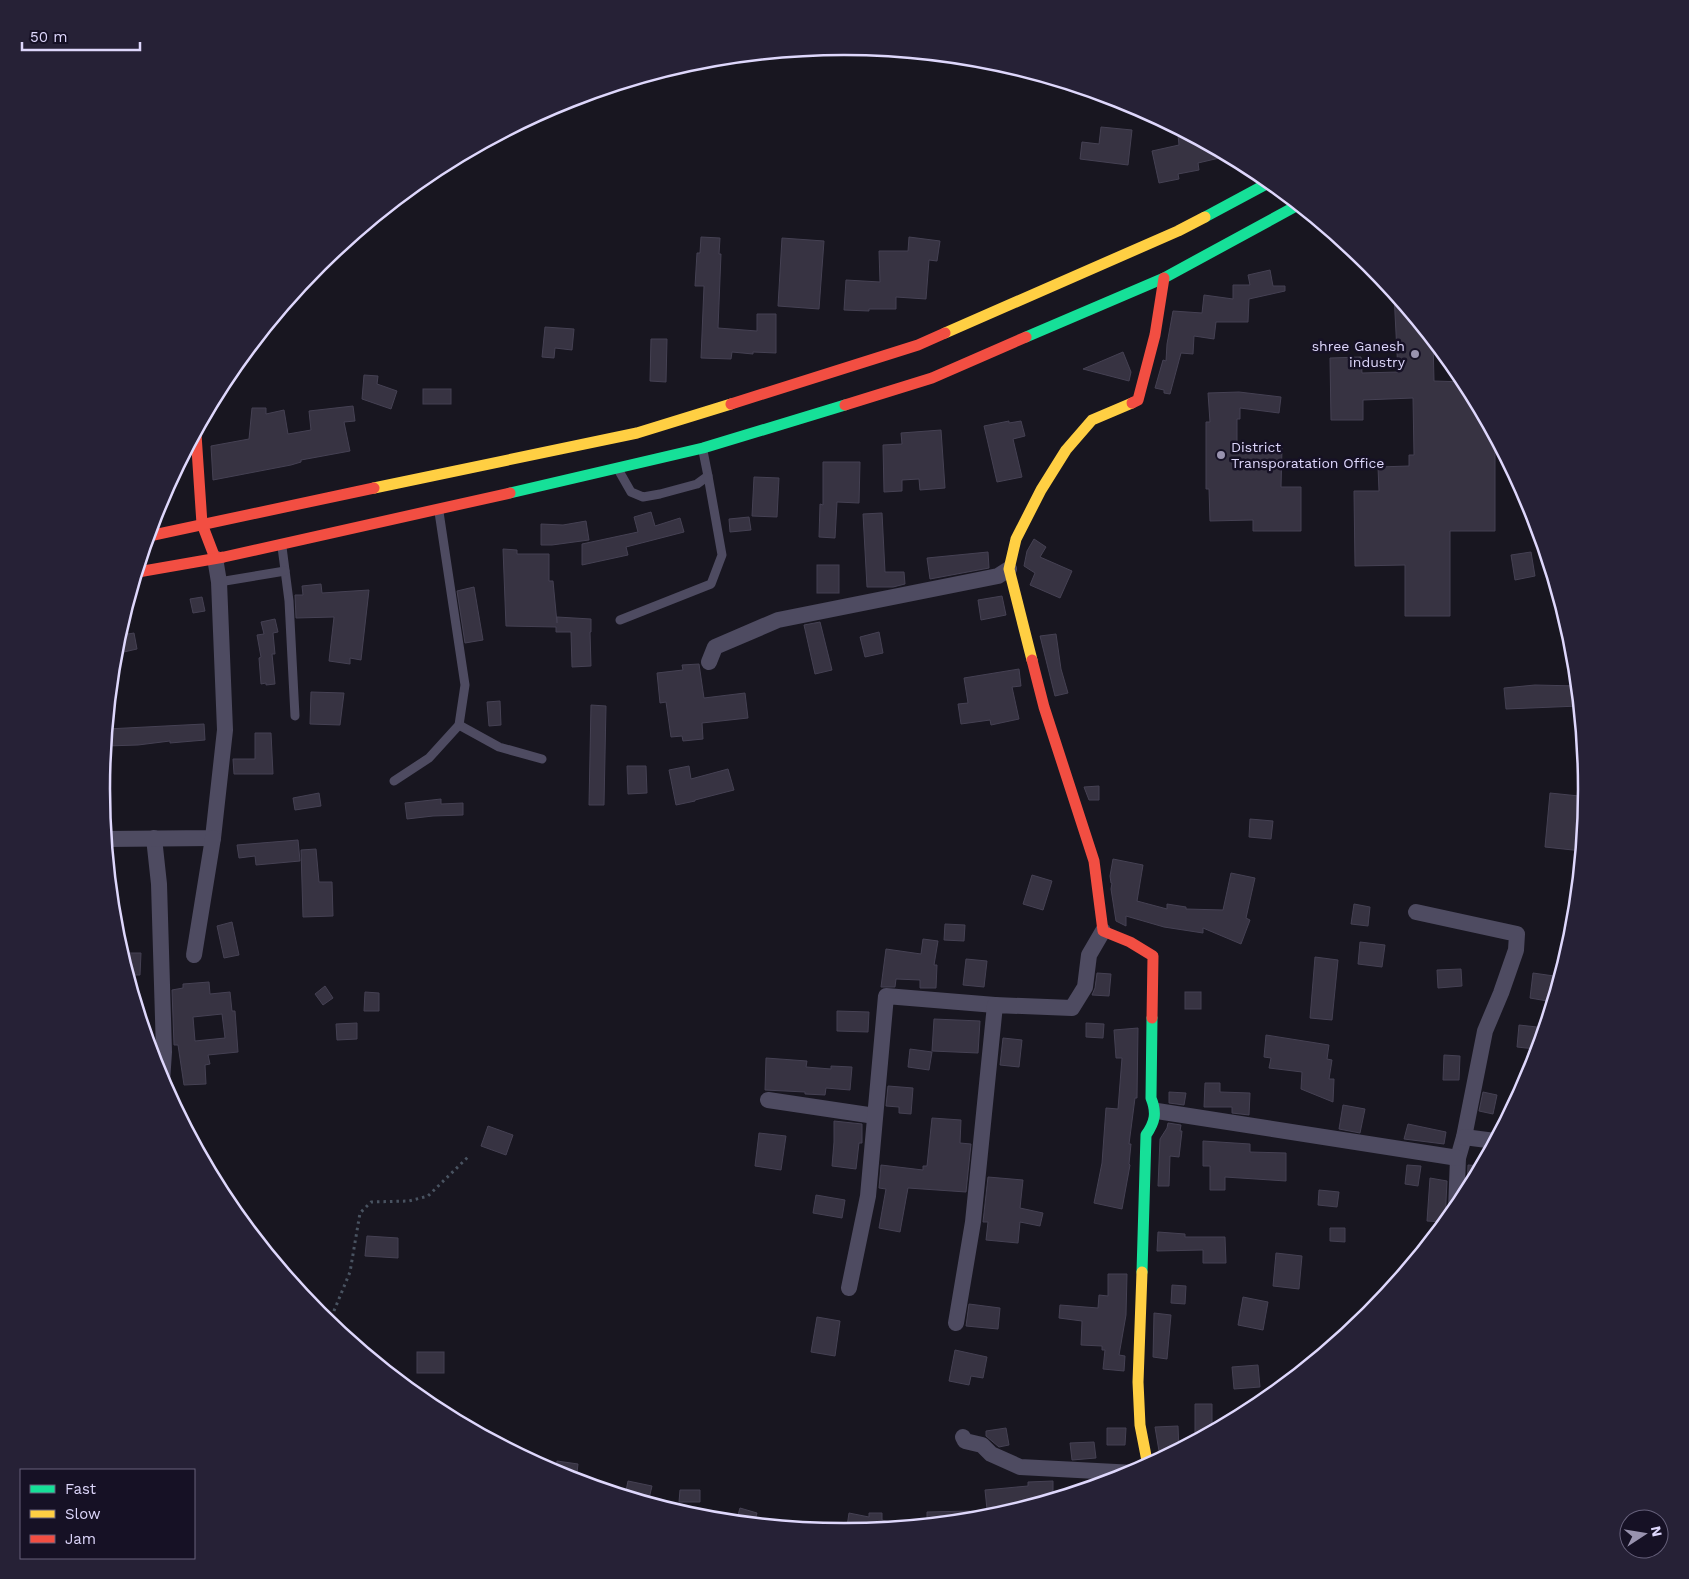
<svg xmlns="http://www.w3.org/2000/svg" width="1689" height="1579" font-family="'Work Sans',sans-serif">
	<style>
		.building { fill: #373342; stroke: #454153; fill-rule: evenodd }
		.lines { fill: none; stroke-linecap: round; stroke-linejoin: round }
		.path { stroke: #495361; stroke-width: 3; stroke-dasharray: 2.5 4; stroke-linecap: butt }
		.lane { stroke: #4e4b61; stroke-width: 9 }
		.street { stroke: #4e4b61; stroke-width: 16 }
		.fast { stroke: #16e098; stroke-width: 11 }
		.slow { stroke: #ffcf43; stroke-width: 11 }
		.jam { stroke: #f24e42; stroke-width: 11 }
		.poi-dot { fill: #9993af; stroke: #161125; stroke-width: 2 }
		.labels { text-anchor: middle; stroke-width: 5; stroke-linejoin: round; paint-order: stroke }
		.poi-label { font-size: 14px; fill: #ded7fc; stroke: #161125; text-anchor: end }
		.rim { fill: none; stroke: #ded7fc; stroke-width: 2.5 }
	</style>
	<rect width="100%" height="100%" fill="#181620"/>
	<!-- building -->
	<g class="building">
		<polygon points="1101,127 1132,130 1128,165 1080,159 1082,142 1099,144"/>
		<polygon points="1187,134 1228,156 1198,163 1199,170 1178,174 1179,179 1159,183 1152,151 1179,145 1178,135"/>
		<polygon points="701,237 720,238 719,254 721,254 718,328 757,331 757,314 776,314 776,353 753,352 753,354 732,352 731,359 701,358 704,286 695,286 697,253 700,253"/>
		<polygon points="909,237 940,241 937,261 929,260 926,299 896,297 896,309 869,309 869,311 844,310 846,280 880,282 879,251 908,251"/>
		<polygon points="782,238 824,241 819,309 778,306"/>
		<polygon points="1270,270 1273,286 1285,286 1285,291 1249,299 1248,322 1216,322 1214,339 1194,336 1193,354 1181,353 1170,394 1164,393 1164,390 1155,388 1163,360 1166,361 1167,344 1173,311 1202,313 1204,295 1233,299 1233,285 1250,285 1248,275"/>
		<polygon points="1394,294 1433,340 1434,381 1465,382 1495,438 1495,531 1450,531 1450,616 1405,616 1405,565 1355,566 1354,491 1379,491 1378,467 1409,466 1409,455 1414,455 1413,398 1363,400 1363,420 1331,420 1330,358 1361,357 1362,373 1398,372"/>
		<polygon points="545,327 574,329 572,350 555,348 554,358 542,357"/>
		<polygon points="651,339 667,339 666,382 650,381"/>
		<polygon points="1123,352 1131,372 1129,381 1083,369"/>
		<polygon points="364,375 378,376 377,384 397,391 391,409 362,399"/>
		<rect x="423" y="389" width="28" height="15"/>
		<polygon points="1239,392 1281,397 1279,413 1240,408 1240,419 1237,419 1237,447 1282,448 1281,487 1301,487 1301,531 1253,531 1253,520 1210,521 1209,489 1206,489 1206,422 1210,422 1208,393"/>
		<polygon points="353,406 355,421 344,422 350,451 301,460 301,462 291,465 213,480 211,446 249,439 252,408 266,408 266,414 284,410 288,434 311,430 309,411"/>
		<polygon points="1009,421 1009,423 1021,421 1025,436 1013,439 1022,477 997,482 984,426"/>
		<polygon points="941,430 945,488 920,490 919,479 902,480 902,491 884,492 883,445 902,444 901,433"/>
		<polygon points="823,462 860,462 859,503 837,502 835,538 819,537 820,504 823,505"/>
		<polygon points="754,477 779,478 777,517 752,516"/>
		<polygon points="651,512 655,526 680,518 684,532 626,547 628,555 582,565 582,544 638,532 634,517"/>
		<polygon points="882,513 885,572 904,572 905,584 893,587 867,587 863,514"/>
		<polygon points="749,517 751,530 730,532 729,519"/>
		<polygon points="586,521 589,540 552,545 541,545 541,524 563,525"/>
		<polygon points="1034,539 1046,547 1040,557 1072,571 1060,598 1030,585 1035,573 1024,566 1027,551"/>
		<polygon points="503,549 517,550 517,554 549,554 549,581 553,581 557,623 557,617 591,619 591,632 590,632 591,666 572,667 571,632 556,632 556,627 506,626"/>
		<polygon points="988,552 989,568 930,579 927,558"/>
		<polygon points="1531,552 1535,576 1515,580 1511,555"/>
		<rect x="817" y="565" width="22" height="28"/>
		<polygon points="321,584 322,593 369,590 361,660 350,658 350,664 329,661 334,617 296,618 295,595 303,595 302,586"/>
		<polygon points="474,587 483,640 465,643 457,591"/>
		<polygon points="1002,596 1006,615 981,620 978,600"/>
		<polygon points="202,597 205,611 193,613 190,599"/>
		<polygon points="125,615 128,634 134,633 137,649 115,654 116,644"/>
		<polygon points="275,619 278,632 273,633 275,654 272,654 275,684 266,685 266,683 261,684 259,658 261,657 257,635 264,634 261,622"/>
		<polygon points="820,622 832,670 815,674 804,625"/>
		<polygon points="879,632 883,653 865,657 860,637"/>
		<polygon points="1056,634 1061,669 1068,693 1055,696 1040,636"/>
		<polygon points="699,664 704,698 745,693 748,718 702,723 703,739 683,741 682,736 671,737 666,702 660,703 657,673 683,670 682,665"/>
		<polygon points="1019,669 1021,686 1012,687 1019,719 991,725 990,720 961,724 958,704 968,703 964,678"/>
		<polygon points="1535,685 1578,686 1579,706 1506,709 1504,688"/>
		<polygon points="311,692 344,693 340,725 310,724"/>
		<polygon points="500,701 501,725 489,726 487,702"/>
		<polygon points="591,705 606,706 604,805 589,805"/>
		<polygon points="204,724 205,740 170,743 170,741 138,745 106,746 107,729"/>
		<polygon points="255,733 271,733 273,774 234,774 233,759 255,759"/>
		<polygon points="627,766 646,766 647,793 628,794"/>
		<polygon points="689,766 691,779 728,769 734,790 695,800 695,801 676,805 669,770"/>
		<polygon points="1099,786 1099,800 1089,800 1084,787"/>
		<polygon points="319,793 321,806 295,810 293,798"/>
		<polygon points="1550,793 1579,796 1578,808 1586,809 1582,851 1545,847"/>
		<polygon points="441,799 441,804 463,803 463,815 433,816 407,819 405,803"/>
		<polygon points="1250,819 1273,821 1271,839 1249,837"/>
		<polygon points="298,840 300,861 256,865 255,856 239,858 237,845"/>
		<polygon points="316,849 319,882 332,882 333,916 303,917 301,850"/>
		<polygon points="1113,859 1143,865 1137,901 1167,909 1167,904 1186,907 1186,909 1223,910 1231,873 1255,878 1246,918 1250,920 1241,944 1203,928 1203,933 1164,927 1126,916 1126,926 1116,921 1111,889 1112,883 1111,883 1110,876"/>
		<polygon points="1032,875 1052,881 1043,910 1023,904"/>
		<polygon points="1354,904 1370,907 1368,926 1351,924"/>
		<polygon points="232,922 239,955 224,958 217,926"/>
		<polygon points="945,924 965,925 964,941 944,940"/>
		<polygon points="923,939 938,941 934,965 937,965 936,988 920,988 920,980 896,979 895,987 881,987 886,949 921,954"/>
		<polygon points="1360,942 1385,945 1382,967 1358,964"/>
		<polygon points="121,953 141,953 140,975 128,975"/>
		<polygon points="1315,957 1338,960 1332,1020 1310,1018"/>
		<polygon points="966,959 987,961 984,987 963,985"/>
		<polygon points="1461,969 1462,986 1438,988 1437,970"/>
		<polygon points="1097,973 1111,974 1109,996 1092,995 1095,988"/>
		<polygon points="1533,973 1561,977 1553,1002 1530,998"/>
		<path d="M209 982 210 994 230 992 232 1011H235L238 1052 208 1055 210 1064 205 1065 206 1084 184 1085 178 1045H174L172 990 183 988V984ZM222 1014 225 1038 195 1041 193 1017Z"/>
		<polygon points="325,986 333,998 323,1005 315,994"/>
		<polygon points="365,992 379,993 379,1011 364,1011"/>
		<rect x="1185" y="992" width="16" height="17"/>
		<polygon points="837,1011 869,1012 868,1032 837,1031"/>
		<polygon points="934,1019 980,1021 978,1053 932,1051"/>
		<polygon points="357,1023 357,1039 337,1040 336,1024"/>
		<polygon points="1086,1023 1104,1024 1103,1038 1086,1037"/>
		<polygon points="1519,1025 1537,1027 1535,1049 1517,1047"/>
		<polygon points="1138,1028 1137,1098 1135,1098 1129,1144 1131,1144 1129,1164 1130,1165 1122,1209 1094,1203 1102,1163 1106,1108 1118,1109 1122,1058 1116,1058 1114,1030"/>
		<polygon points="1266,1035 1329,1045 1327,1059 1332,1060 1329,1079 1334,1079 1333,1102 1301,1089 1302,1072 1269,1068 1271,1058 1264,1057"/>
		<polygon points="1003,1038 1022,1040 1019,1067 1000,1065"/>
		<polygon points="910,1049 932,1052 929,1070 908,1067"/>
		<polygon points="1444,1055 1460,1056 1459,1080 1443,1080"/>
		<polygon points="766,1058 807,1061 806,1067 831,1069 831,1066 852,1067 850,1090 826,1088 825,1095 805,1094 805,1092 765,1090"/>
		<polygon points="1205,1083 1220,1083 1220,1092 1250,1093 1249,1115 1232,1113 1232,1107 1204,1107"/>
		<polygon points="888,1086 913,1088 911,1114 899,1113 899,1107 886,1106"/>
		<polygon points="1169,1092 1186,1093 1184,1105 1169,1103"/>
		<polygon points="1483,1092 1497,1095 1493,1114 1479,1111"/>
		<polygon points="1343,1105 1365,1109 1360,1133 1339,1129"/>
		<polygon points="932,1118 961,1120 960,1143 971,1144 966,1192 908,1188 900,1232 879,1228 886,1189 879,1188 881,1165 923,1170 923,1166 927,1166"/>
		<polygon points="834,1121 862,1124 862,1143 859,1143 856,1169 832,1166 834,1142"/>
		<polygon points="1168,1123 1181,1125 1180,1131 1182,1131 1179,1157 1170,1156 1169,1186 1158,1186 1160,1139 1167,1128"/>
		<polygon points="1408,1124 1446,1132 1444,1144 1404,1139"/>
		<polygon points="488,1126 513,1135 506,1155 481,1146"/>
		<polygon points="759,1133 786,1136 781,1170 755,1166"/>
		<polygon points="1203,1141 1250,1144 1250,1152 1286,1153 1286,1181 1225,1177 1225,1190 1210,1190 1210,1166 1203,1166"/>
		<polygon points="1407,1165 1421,1166 1418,1186 1405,1184"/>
		<polygon points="1468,1165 1482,1166 1467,1195"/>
		<polygon points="988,1177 1023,1180 1020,1208 1043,1213 1040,1226 1020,1222 1018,1243 986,1240 988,1222 983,1222"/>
		<polygon points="1430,1178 1447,1181 1445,1222 1427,1221"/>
		<polygon points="1319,1190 1339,1192 1337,1207 1318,1205"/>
		<polygon points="816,1195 845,1200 842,1218 813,1213"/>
		<polygon points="1330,1228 1345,1228 1345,1242 1330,1241"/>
		<polygon points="1158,1232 1185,1234 1185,1237 1225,1237 1226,1263 1203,1263 1203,1250 1157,1251"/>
		<polygon points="367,1236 398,1238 398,1258 365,1256"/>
		<polygon points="1276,1253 1302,1256 1299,1289 1273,1286"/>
		<polygon points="1108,1274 1127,1274 1126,1315 1119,1355 1125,1356 1124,1371 1103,1369 1105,1350 1102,1350 1102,1346 1081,1345 1082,1321 1059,1318 1060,1305 1098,1308 1099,1295 1108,1296"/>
		<polygon points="1172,1285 1186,1286 1185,1304 1171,1303"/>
		<polygon points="1243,1297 1268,1302 1263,1330 1238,1325"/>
		<polygon points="969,1304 1000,1308 998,1329 966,1326"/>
		<polygon points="1154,1313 1171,1315 1167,1359 1153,1357"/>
		<polygon points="817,1317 840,1321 835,1356 811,1352"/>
		<polygon points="955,1350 987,1357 983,1378 971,1376 969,1385 949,1381"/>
		<rect x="417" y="1352" width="27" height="21"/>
		<polygon points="1258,1365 1260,1387 1234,1389 1232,1367"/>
		<polygon points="1195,1404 1212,1404 1212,1432 1195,1441"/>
		<polygon points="1178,1426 1179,1450 1159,1451 1155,1427"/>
		<polygon points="1006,1428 1009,1445 999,1447 986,1436 986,1431"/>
		<polygon points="1107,1428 1126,1428 1125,1445 1107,1445"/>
		<polygon points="1094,1442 1096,1458 1072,1460 1070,1443"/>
		<polygon points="557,1461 578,1464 576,1481 555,1473"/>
		<polygon points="628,1481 652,1486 648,1503 625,1496"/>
		<polygon points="1053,1481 1053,1499 1036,1504 1017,1505 1018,1510 988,1519 985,1490 1028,1486 1028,1482"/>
		<polygon points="680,1490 700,1490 700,1502 679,1502"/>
		<polygon points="740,1508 757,1513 754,1524 736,1522"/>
		<polygon points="970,1511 970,1520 927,1525 927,1512"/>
		<polygon points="849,1513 869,1517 869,1513 882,1513 882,1520 901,1525 901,1527 846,1533"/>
	</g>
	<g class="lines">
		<!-- path -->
		<polyline class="path" points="329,1323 350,1272 360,1213 371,1202 409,1201 428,1196 470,1155"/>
		<!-- lane -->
		<g class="lane">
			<polyline points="619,471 631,492 643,497 660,494 697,484 708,476 703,451"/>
			<polyline points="282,547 289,601 295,716"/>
			<polyline points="219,582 285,571"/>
			<polyline points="620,620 711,584 722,555 708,476"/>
			<polyline points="459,725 499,747 542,759"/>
			<polyline points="394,781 429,758 459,725 465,685 439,512"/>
		</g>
		<!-- street -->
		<g class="street">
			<polyline points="709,662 715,647 778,620 998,576 1009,569"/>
			<polyline points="154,838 159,884 164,1052 162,1082"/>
			<polyline points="106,839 213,838 225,730 219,582 215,558"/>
			<polyline points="1416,912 1517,934 1516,950 1501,993 1485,1031 1464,1137 1458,1158 1456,1210"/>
			<polyline points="194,955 213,838"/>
			<polyline points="768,1100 875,1116"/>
			<polyline points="1157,1111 1458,1158"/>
			<polyline points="1464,1137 1495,1141"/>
			<polyline points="849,1288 868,1196 886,996 995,1005"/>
			<polyline points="956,1323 973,1222 995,1005 1072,1008 1085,987 1089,955 1103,931"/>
			<polyline points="963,1437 965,1441 982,1445 991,1454 1020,1467 1135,1473"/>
		</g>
		<!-- fast -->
		<g class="fast">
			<polyline points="1205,217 1270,182"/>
			<polyline points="1026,337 1164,278 1298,205"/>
			<polyline points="510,493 703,448 845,405"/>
			<path d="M1142 1272 1146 1135C1155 1122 1157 1113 1151 1098L1152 1018"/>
		</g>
		<!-- slow -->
		<g class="slow">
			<polyline points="945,333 1178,231 1205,217"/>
			<polyline points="374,488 637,433 731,404"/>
			<polyline points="1032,660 1009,569 1016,539 1041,490 1066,450 1092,420 1132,403"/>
			<polyline points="1142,1272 1138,1382 1140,1425 1147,1461 1152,1464"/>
		</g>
		<!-- jam -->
		<g class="jam">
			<polyline points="1132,403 1138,400 1155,335 1164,278"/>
			<polyline points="731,404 918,345 945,333"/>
			<polyline points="845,405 932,378 1026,337"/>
			<polyline points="196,434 202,524 215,558"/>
			<polyline points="149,536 374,488"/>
			<polyline points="138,572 224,557 510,493"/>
			<polyline points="1032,660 1044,707 1094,861 1103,931 1130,942 1153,956 1152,1018"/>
		</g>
	</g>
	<!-- markers -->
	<g class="poi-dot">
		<circle cx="1415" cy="354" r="5"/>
		<circle cx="1221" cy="455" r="5"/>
	</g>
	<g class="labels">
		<!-- poi labels -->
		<g class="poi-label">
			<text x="1405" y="351">shree Ganesh<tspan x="1405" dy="16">industry</tspan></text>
			<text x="1231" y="452" text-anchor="start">District<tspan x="1231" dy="16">Transporatation Office</tspan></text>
		</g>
	</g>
	<!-- crop -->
	<path d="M0 0H1689V1579H0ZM110 789a734 734 0 1 1 1468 0a734 734 0 1 1-1468 0Z" fill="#262136" fill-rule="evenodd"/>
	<path class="rim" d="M110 789a734 734 0 1 1 1468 0a734 734 0 1 1-1468 0Z"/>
	<!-- legend -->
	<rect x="20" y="1469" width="175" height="90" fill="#161125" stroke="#66607b"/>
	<rect x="30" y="1485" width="25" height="8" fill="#16e098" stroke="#66607b"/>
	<text x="65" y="1494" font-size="15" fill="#ded7fc">Fast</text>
	<rect x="30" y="1510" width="25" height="8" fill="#ffcf43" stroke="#66607b"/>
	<text x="65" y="1519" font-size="15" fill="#ded7fc">Slow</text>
	<rect x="30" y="1535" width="25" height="8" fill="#f24e42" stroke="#66607b"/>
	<text x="65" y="1544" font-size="15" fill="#ded7fc">Jam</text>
	<!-- north arrow -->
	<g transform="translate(1644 1534) rotate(78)"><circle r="24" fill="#161125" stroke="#66607b"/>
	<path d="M0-4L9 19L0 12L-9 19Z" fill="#9993af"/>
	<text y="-8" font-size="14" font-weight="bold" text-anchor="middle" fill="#ded7fc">N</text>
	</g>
	<!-- scale -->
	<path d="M22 42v8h118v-8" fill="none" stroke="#ded7fc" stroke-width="2.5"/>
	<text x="30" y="42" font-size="15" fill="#ded7fc" stroke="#161125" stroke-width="4" paint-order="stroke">50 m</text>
</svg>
